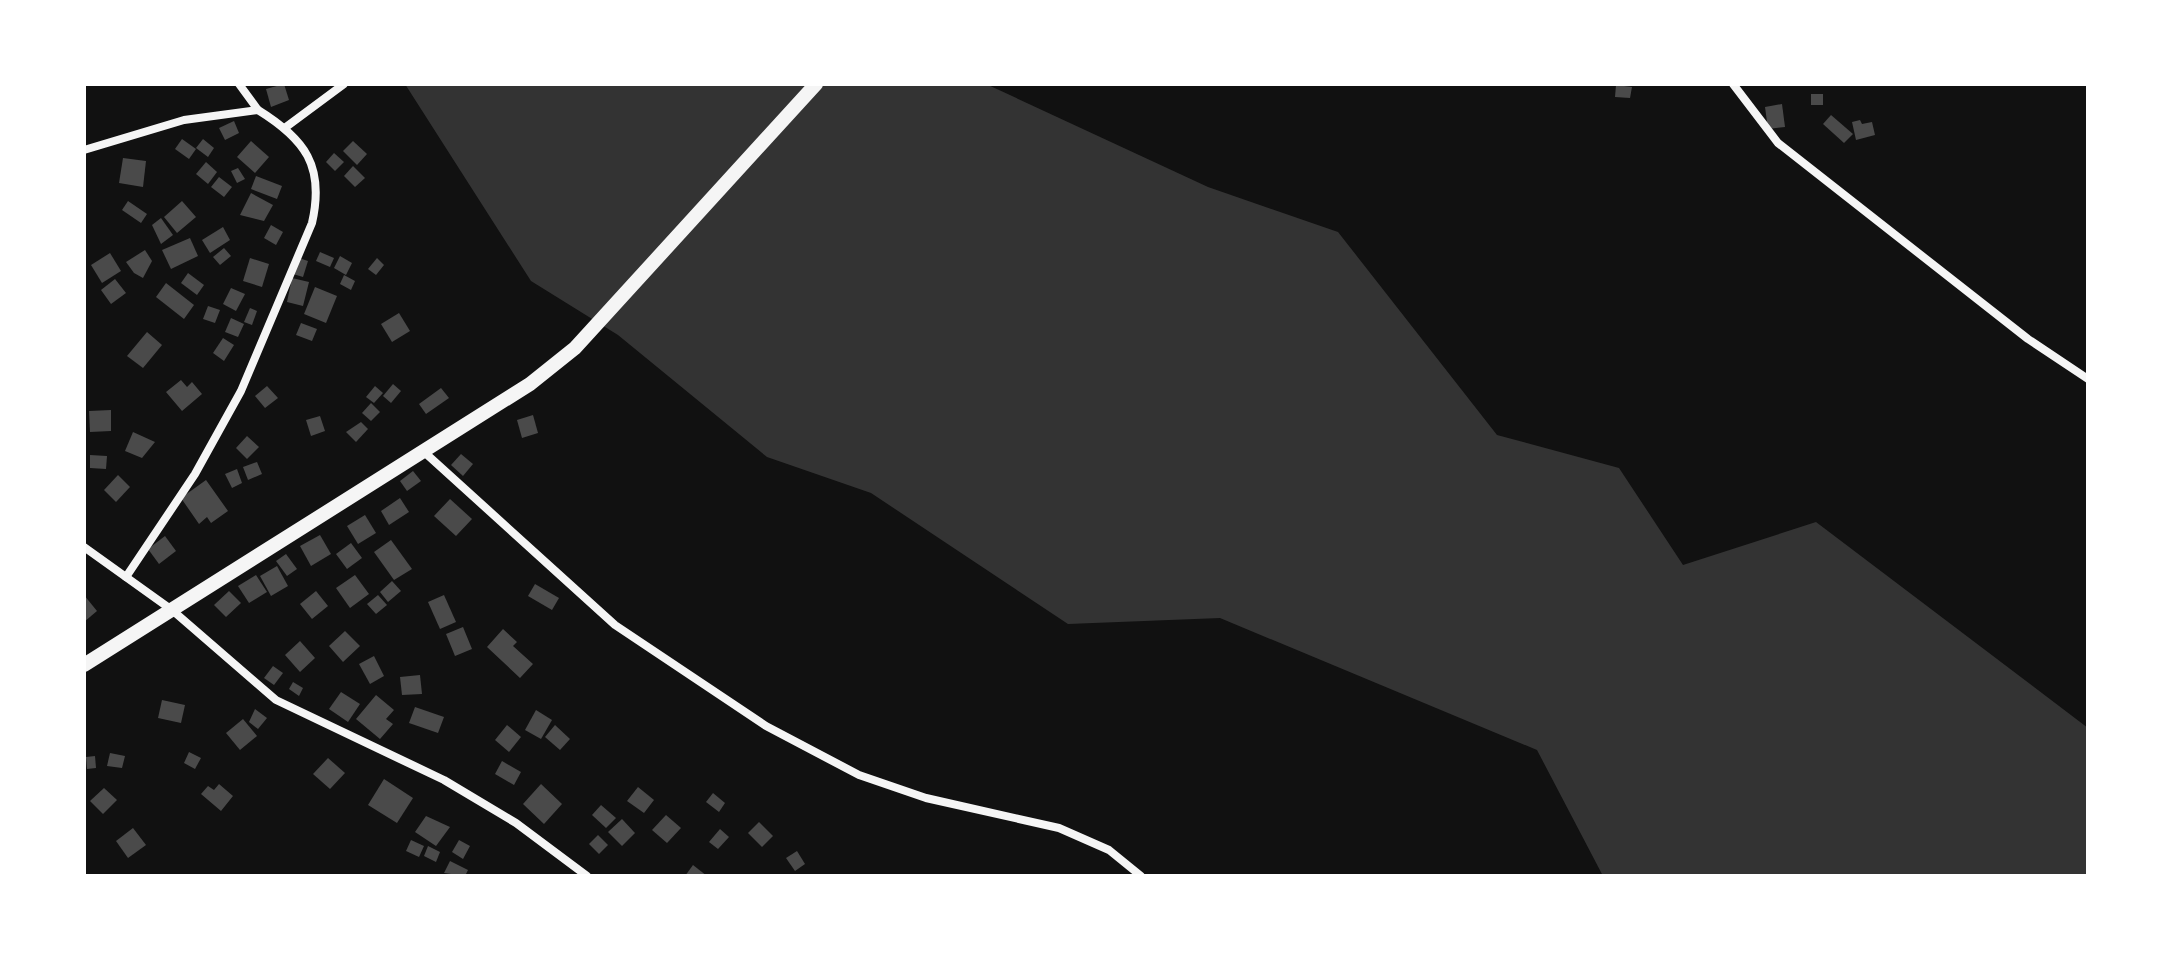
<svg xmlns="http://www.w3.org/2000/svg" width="2172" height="960" font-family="Jost,sans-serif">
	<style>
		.water { fill: #333 }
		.building { fill: #4a4a4a }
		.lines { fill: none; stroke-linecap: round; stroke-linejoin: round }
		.minor { stroke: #f5f5f5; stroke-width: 8 }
		.tertiary { stroke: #f5f5f5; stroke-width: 14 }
	</style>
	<rect width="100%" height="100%" fill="#111"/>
	<!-- water -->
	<polygon class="water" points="405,84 986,84 1208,187 1338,232 1497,435 1619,468 1683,565 1816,522 2088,728 2088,876 1603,876 1537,750 1220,618 1068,624 871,493 767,457 618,335 531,281"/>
	<!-- building -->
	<g class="building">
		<polygon points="284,84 289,100 271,107 266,89"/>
		<polygon points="1616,85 1632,87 1630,98 1615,97"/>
		<rect x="1811" y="94" width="12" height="11"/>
		<polygon points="1782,104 1785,127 1768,129 1765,107"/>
		<polygon points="1831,115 1853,134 1844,143 1823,124"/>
		<polygon points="1860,120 1862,124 1872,122 1875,135 1856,140 1852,122"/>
		<polygon points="234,121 239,133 225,140 219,128"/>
		<polygon points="182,139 196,149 189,159 175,149"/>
		<polygon points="203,139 214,148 208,157 196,148"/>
		<polygon points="251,141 269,157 255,173 237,157"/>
		<polygon points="353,141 367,154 357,165 343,151"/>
		<polygon points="334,153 344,162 335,171 326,162"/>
		<polygon points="123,158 146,161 143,187 119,183"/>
		<polygon points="206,162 217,172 208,184 196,174"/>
		<polygon points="353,166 365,178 355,187 344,176"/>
		<polygon points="238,168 245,179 237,183 231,171"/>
		<polygon points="256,176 282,186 277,199 251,189"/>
		<polygon points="219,177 232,187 224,197 211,187"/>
		<polygon points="251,193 273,205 264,221 240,215"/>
		<polygon points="128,201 147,214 141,223 122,210"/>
		<polygon points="182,201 196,217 177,233 164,217"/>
		<polygon points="161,218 173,235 161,244 152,225"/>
		<polygon points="271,225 283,232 276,245 264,238"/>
		<polygon points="223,227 230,240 210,253 202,240"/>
		<polygon points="190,238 198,256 171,269 162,250"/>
		<polygon points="224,248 231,256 220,265 213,257"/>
		<polygon points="145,250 152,261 143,278 134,273 126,262"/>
		<polygon points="320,252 334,258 330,267 316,261"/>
		<polygon points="110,253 121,271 102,283 91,265"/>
		<polygon points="340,256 352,263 346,275 334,268"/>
		<polygon points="250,258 269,264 262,287 243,281"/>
		<polygon points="299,258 308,261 303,277 293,274"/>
		<polygon points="377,258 384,265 376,275 368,269"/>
		<polygon points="188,273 204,285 197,295 181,283"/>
		<polygon points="344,275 355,281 351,290 340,284"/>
		<polygon points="292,278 309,282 303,306 287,302"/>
		<polygon points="115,279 126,293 111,304 101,290"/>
		<polygon points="166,283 194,305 184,319 156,297"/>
		<polygon points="315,287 337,296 326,323 304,314"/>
		<polygon points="231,288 245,294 236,311 223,304"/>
		<polygon points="208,306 220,310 215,323 203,319"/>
		<polygon points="250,308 257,311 252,325 244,322"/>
		<polygon points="399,313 410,331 392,342 381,324"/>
		<polygon points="231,318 244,324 238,337 225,332"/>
		<polygon points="301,323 317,329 312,341 296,335"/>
		<polygon points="147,332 162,345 143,368 127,356"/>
		<polygon points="223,338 234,345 224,361 213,353"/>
		<polygon points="181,380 187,387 192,382 202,394 182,411 166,392"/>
		<polygon points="393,384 401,391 391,403 383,396"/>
		<polygon points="267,386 278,398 265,408 255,396"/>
		<polygon points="375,386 383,393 374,403 366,397"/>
		<polygon points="441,388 449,398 426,414 419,404"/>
		<polygon points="371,403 380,412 371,421 362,413"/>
		<polygon points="111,410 111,431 90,432 89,411"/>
		<polygon points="533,415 538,433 522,438 517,420"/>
		<polygon points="320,416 325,431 311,436 306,420"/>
		<polygon points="361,422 368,429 356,442 346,432"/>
		<polygon points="133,432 155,442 142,458 125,451"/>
		<polygon points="247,436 259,447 247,459 236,448"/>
		<polygon points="461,454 473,464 463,476 451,465"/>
		<polygon points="90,455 107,456 106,469 90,468"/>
		<polygon points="257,462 262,474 248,480 243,467"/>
		<polygon points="237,469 242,483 232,488 225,474"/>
		<polygon points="413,471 421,481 407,491 400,481"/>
		<polygon points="118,475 130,487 116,502 104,490"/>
		<polygon points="206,480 228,511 211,523 207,517 199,524 181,498"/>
		<polygon points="400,498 409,512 389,525 381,511"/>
		<polygon points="450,499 472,519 456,536 434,516"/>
		<polygon points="365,515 376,533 358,544 347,526"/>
		<polygon points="320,535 331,554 311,566 300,546"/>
		<polygon points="165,536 176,551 159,564 148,549"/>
		<polygon points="391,540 412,569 394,580 374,552"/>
		<polygon points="351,543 362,558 347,569 336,554"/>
		<polygon points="286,554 297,569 287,576 276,561"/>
		<polygon points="277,566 288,586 271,596 260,576"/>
		<polygon points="256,575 267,592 249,603 238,586"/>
		<polygon points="355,575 369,594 350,608 336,588"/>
		<polygon points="392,581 401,591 388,602 380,592"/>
		<polygon points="535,584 559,598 552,610 528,596"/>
		<polygon points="229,591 241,603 226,617 214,605"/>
		<polygon points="316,591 328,606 312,619 300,604"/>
		<polygon points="84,595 97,611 84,622"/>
		<polygon points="378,595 387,605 376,614 367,604"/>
		<polygon points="444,595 456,622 440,629 428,602"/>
		<polygon points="463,627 472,649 455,656 446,634"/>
		<polygon points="503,629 517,642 513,646 533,664 520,678 487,647"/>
		<polygon points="345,631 360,646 343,662 329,646"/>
		<polygon points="300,641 315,658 300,672 285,655"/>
		<polygon points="374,656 384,676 370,684 359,664"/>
		<polygon points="273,666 283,673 274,685 264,678"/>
		<polygon points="420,675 422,694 402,695 400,677"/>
		<polygon points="293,682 303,688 299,696 289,689"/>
		<polygon points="341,692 360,704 348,722 329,709"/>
		<polygon points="376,695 394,710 386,719 393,724 380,739 356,719"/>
		<polygon points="162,700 185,705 181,723 158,718"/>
		<polygon points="415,707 444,717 438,733 409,723"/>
		<polygon points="255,709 267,718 258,729 249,722"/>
		<polygon points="536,710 552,720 541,739 525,730"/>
		<polygon points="243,719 257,736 240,750 226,733"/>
		<polygon points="507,725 521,737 509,752 495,740"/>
		<polygon points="555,725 570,739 560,750 545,737"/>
		<polygon points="189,752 201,758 195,769 184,763"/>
		<polygon points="110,753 125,756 122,768 107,766"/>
		<polygon points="95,756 96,768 87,769 86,757"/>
		<polygon points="328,758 345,773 330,789 313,774"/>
		<polygon points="502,761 521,772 514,785 495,774"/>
		<polygon points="384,779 413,798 397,823 368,805"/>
		<polygon points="219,784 233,796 221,811 201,794 208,786 214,790"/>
		<polygon points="541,784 562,804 544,824 523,804"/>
		<polygon points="638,787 654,800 644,813 627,801"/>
		<polygon points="104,788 117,800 103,814 90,801"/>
		<polygon points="713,793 725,803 719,812 706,802"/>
		<polygon points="601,805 616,818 606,828 592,815"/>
		<polygon points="666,815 681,828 667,843 652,830"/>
		<polygon points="426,816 450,827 436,846 415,832"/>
		<polygon points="622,819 635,833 622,846 608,832"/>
		<polygon points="759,822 773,836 762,847 748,833"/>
		<polygon points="133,828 146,845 128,858 116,841"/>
		<polygon points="720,829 729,837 718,849 709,842"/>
		<polygon points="598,835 608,845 599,854 589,844"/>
		<polygon points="411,840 424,846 419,857 406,851"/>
		<polygon points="459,840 470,846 463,859 452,852"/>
		<polygon points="428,846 440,852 436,862 424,856"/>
		<polygon points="797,851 805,864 795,871 786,858"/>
		<polygon points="450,861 468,870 465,876 444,873"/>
		<polygon points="693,865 707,876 685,876"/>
	</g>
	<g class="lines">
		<!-- minor -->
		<g class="minor">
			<polyline points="1733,84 1778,143 2028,339 2088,379"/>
			<polyline points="286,127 344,84"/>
			<polyline points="84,150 184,120 258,110 239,84"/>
			<polyline points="423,451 615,625 766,726 859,775 926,798 1059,828 1109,850 1141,876"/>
			<polyline points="84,547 172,610 276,700 444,780 516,823 587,876"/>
			<path d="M126 577 195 474 241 391 312 223C325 166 305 139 258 110"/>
		</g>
		<!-- tertiary -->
		<polyline class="tertiary" points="84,665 530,384 575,348 816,84"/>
	</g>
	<!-- border -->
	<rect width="2172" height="960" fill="none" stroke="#ffffff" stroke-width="172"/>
</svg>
